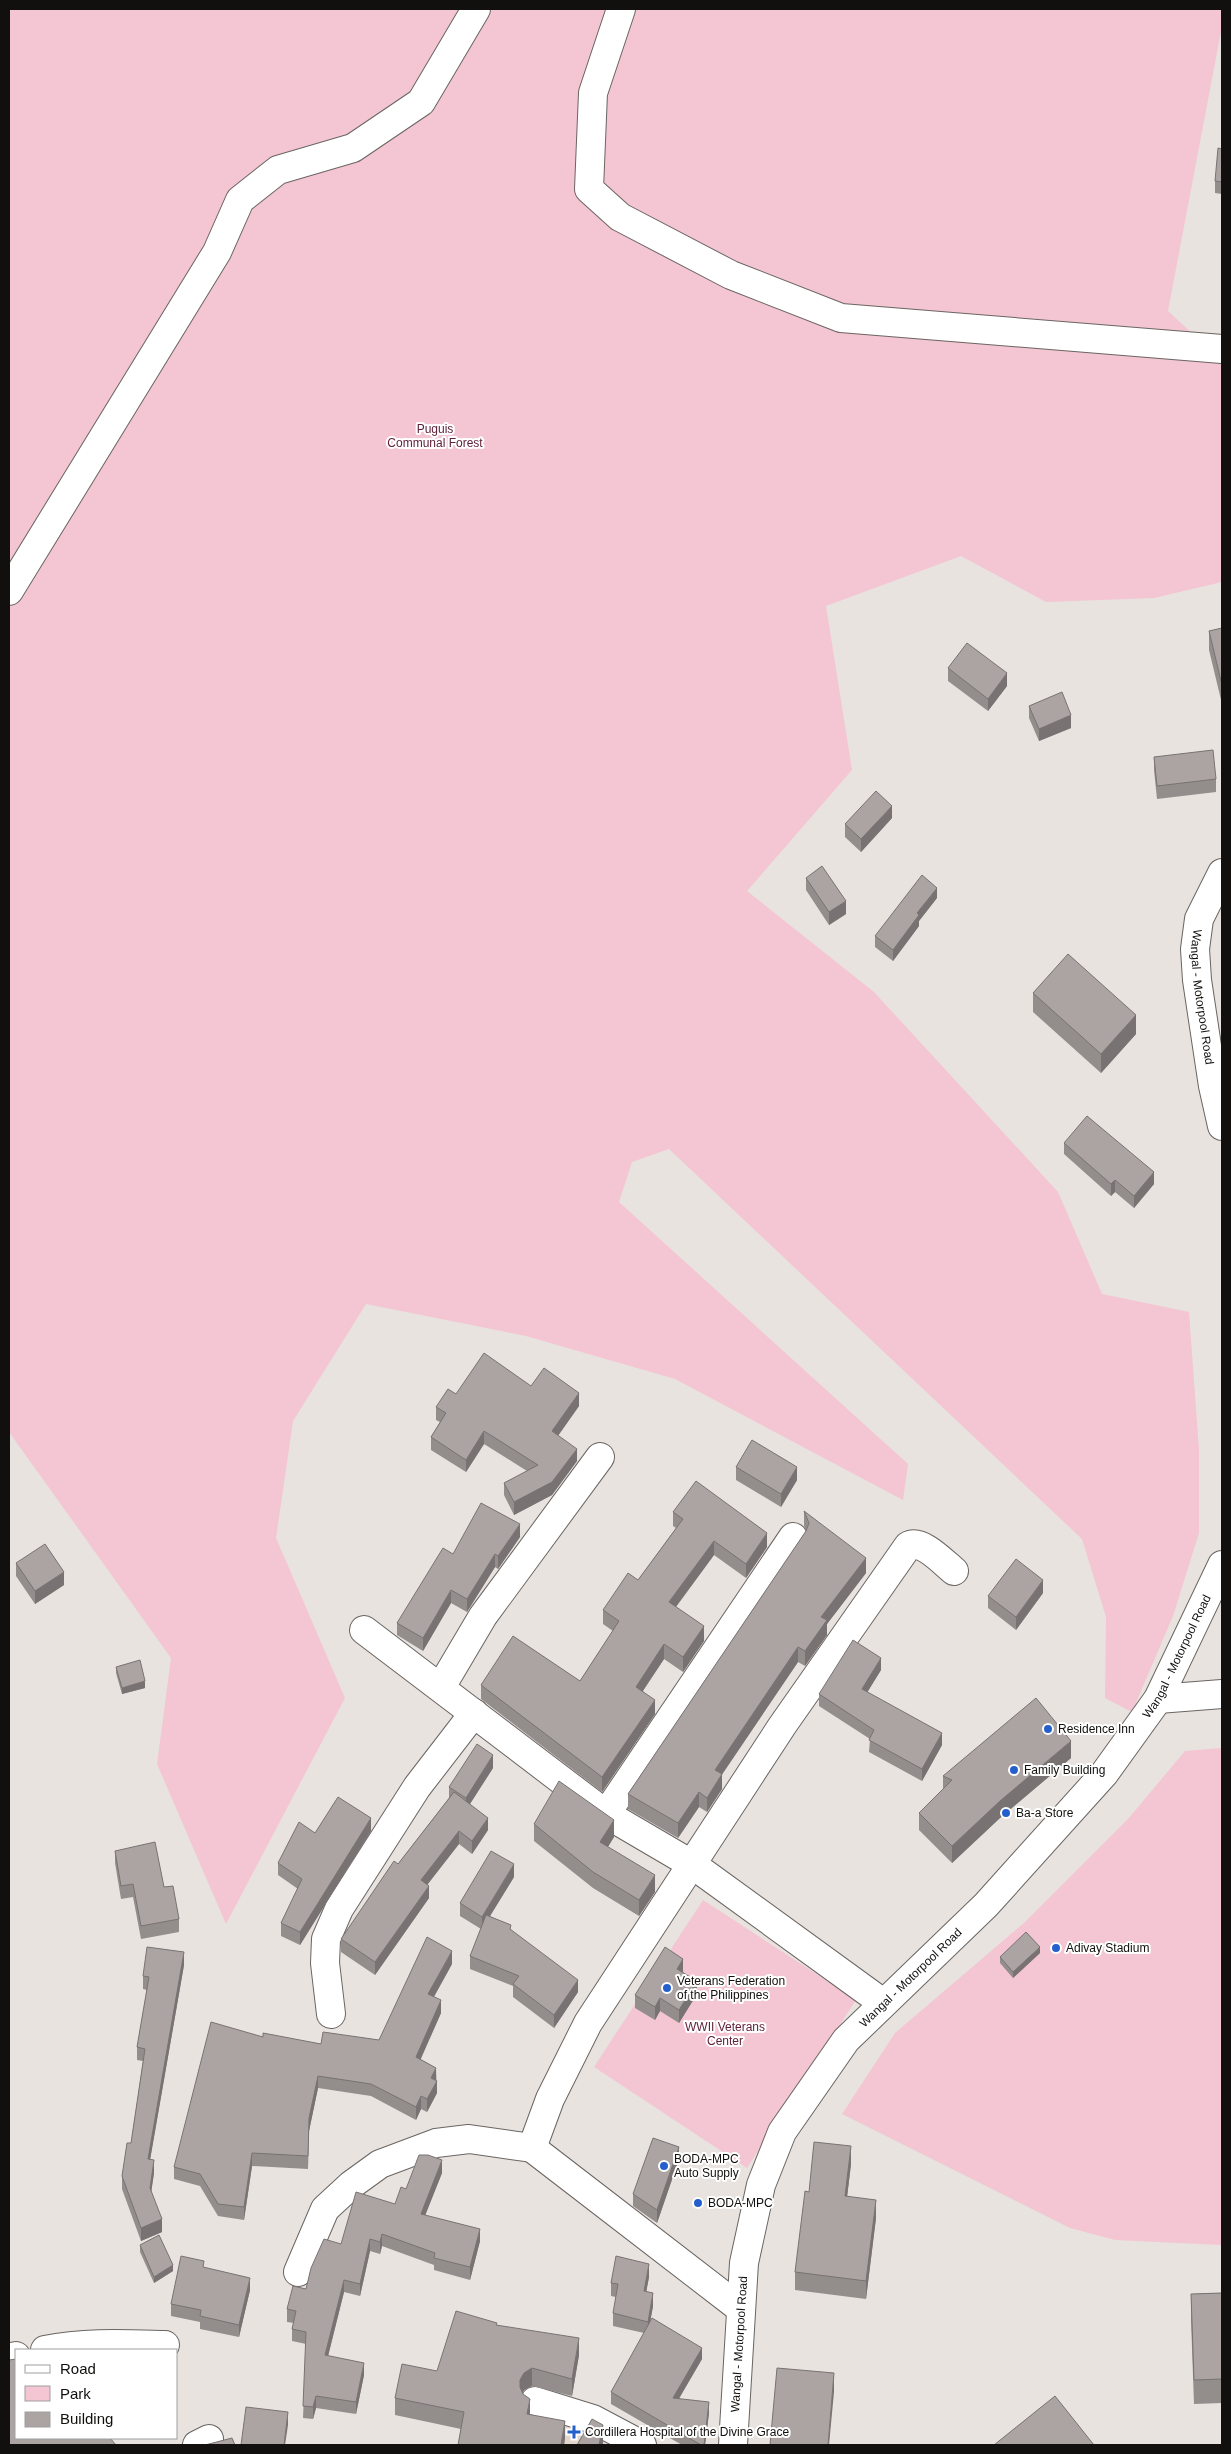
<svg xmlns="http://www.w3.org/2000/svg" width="1231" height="2454" font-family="Helvetica,sans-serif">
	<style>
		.built { fill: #e2d6cd }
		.green { fill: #f4c5d3 }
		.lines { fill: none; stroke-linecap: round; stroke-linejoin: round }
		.minor-casing { stroke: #6a6562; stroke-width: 30 }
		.minor { stroke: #fff; stroke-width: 28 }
		.wall { fill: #938d8c }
		.shaded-wall { fill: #787372 }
		.building { fill: #aba4a3; stroke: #787372 }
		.poi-dot { fill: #255fcc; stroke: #fff; stroke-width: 2 }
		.labels { text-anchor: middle; stroke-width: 4; stroke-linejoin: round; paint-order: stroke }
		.park-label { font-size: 12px; fill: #60223a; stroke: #fff }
		.street-label { font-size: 12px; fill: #11100e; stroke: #fff }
		.poi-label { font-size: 12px; fill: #11100e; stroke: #fff; text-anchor: start }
	</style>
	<rect width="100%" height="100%" fill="#e8e3df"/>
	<!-- built -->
	<polygon class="built" points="545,2412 624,2445 539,2445"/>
	<!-- green -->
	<g class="green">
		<polygon points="9,9 1222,9 1222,26 1168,311 1210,350 1222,349 1222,582 1154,598 1046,602 961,556 826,606 852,770 747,891 874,992 1058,1192 1102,1294 1189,1312 1199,1450 1199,1533 1173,1616 1132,1712 1105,1698 1106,1617 1082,1539 669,1149 632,1162 619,1202 908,1464 903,1500 675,1379 526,1336 366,1304 293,1421 276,1538 345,1698 226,1924 157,1764 171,1658 9,1432"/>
		<polygon points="1222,1748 1222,2245 1115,2240 1070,2228 842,2114 895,2033 1025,1922 1128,1819 1185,1751"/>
		<polygon points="703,1900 856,2000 747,2168 594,2067"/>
	</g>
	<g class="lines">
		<!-- minor casing -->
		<g class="minor-casing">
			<g id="minor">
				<polyline points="621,9 593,93 589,189 620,217 731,275 841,318 1222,349"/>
				<polyline points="9,591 217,252 240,200 278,170 353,148 421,102 476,9"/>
				<path id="s1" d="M1222 873 1199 919 1195 949 1197 980 1213 1086 1222 1126"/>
				<polyline points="364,1630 606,1814 693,1865 883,2003"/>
				<polyline points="441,1687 483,1616 600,1457"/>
				<polyline points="1158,1699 1222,1694"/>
				<polyline points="606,1814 793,1537"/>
				<polyline points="331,2014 325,1963 326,1939 339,1909 417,1787 474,1713"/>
				<polyline points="532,2148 741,2309"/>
				<path d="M298 2272 325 2209 351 2185 380 2164 436 2143 469 2139 532 2148 550 2099 588 2023 782 1726 908 1546C921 1538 944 1563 954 1571"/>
				<path d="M45 2350C85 2342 124 2344 165 2345"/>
				<polyline points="9,2358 16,2356"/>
				<polyline points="535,2401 593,2419 642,2445"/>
				<polyline points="197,2445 209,2439"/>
				<path id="s2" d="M733 2445 744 2263 761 2185 782 2132 846 2040 986 1905 1104 1774 1158 1699 1222 1565"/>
			</g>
		</g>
		<!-- minor -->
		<use href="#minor" class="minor"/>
	</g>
	<!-- wall -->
	<g class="wall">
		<polygon points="1222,149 1222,194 1215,193 1215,181"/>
		<polygon points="1222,628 1222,704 1209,650 1209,631"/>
		<polygon points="948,668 1007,686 988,711 948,681"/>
		<polygon points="1029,706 1071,728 1039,741 1029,718"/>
		<polygon points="1154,757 1216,779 1216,792 1157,799 1154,770"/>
		<polygon points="892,818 861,852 845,837 845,824"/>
		<polygon points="806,878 846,914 829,925 806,890"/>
		<polygon points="937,898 919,921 919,926 893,961 875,947 875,936"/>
		<polygon points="1033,993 1136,1034 1101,1073 1033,1012"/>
		<polygon points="1064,1143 1154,1184 1134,1208 1115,1192 1111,1196 1064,1154"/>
		<polygon points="531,1386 579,1406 558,1436 577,1461 552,1495 514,1515 504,1495 504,1483 527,1471 484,1444 466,1472 431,1450 431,1437 440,1422 436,1420 436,1407 456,1394"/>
		<polygon points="736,1467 797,1480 781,1507 736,1480"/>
		<polygon points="804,1511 866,1573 827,1624 827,1635 805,1666 798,1662 722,1774 722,1789 707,1812 699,1807 678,1838 628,1809 628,1794 806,1531 804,1526"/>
		<polygon points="673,1512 767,1547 746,1578 714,1555 676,1607 704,1641 683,1672 664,1659 643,1691 655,1714 602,1792 481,1699 481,1685 580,1681 613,1631 603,1624 603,1610 638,1580 676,1528 673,1526"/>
		<polygon points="520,1537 498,1569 495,1567 467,1612 451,1603 423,1651 397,1635 397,1623 453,1554"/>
		<polygon points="16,1563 64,1585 35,1604 16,1576"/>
		<polygon points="1043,1593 1016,1630 988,1608 988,1596"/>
		<polygon points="116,1667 145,1688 122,1694 116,1673"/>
		<polygon points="881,1670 867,1692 942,1745 922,1781 869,1752 870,1739 819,1706 819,1694"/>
		<polygon points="1071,1758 1000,1818 952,1863 919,1830 919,1813 943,1789 943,1776"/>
		<polygon points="493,1768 470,1804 488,1830 472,1854 459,1844 427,1884 429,1898 375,1975 341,1952 341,1939 398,1864 449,1798 449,1787"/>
		<polygon points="534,1824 614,1837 608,1847 655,1892 639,1916 593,1888 534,1841"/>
		<polygon points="371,1831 300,1945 281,1936 281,1923 298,1889 278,1875 278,1863 315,1833"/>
		<polygon points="115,1851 164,1887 179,1919 179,1932 141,1939 133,1897 121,1899 115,1863"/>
		<polygon points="514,1877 490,1916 511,1930 578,1992 554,2028 513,1997 513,1986 470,1969 470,1956 481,1929 460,1916 460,1903"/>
		<polygon points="1040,1953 1013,1978 1000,1963 1000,1957"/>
		<polygon points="452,1964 434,1997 441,2013 420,2059 436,2068 437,2093 427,2112 421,2109 416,2120 371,2096 318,2088 309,2131 308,2169 252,2166 244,2220 218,2216 200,2186 174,2179 174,2167 263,2037 321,2044 379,2040"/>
		<polygon points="184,1965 150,2159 154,2173 151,2191 162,2232 141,2241 122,2189 122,2176 131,2143 143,2061 137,2060 137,2047 147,1990 143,1989 143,1976"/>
		<polygon points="683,1973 697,1994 679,2023 660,2011 655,2020 635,2008 635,1995 683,1972"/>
		<polygon points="679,2159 657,2223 633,2206 633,2194"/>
		<polygon points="851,2164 847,2197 876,2218 866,2299 795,2290 795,2272 809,2192"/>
		<polygon points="442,2173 425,2215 480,2241 470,2280 434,2270 434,2265 382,2246 380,2254 370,2251 360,2296 344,2292 328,2356 364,2375 356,2414 316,2408 313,2419 303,2418 306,2344 292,2341 292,2329 294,2323 287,2322 287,2309 306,2289 341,2244 395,2204 406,2189"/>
		<polygon points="140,2245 173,2271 154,2283 140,2252"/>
		<polygon points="204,2267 250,2290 239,2337 200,2329 200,2322 171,2316 171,2304"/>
		<polygon points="649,2277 646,2292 653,2306 650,2322 702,2359 679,2398 709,2413 705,2445 682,2445 611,2404 611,2392 644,2333 613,2326 613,2313 616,2297 611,2296 611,2283"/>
		<polygon points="1222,2293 1222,2403 1194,2404 1191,2319 1191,2294"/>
		<polygon points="497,2325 579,2355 572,2396 532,2386 524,2390 523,2393 530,2414 565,2438 564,2445 458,2445 461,2429 395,2415 395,2398 437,2371"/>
	</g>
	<!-- shaded-wall -->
	<g class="shaded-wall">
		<polygon points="1007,673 1007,686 988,711 988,699"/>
		<polygon points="1071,715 1071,728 1039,741 1039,729"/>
		<polygon points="892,806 892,818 861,852 861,839"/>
		<polygon points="937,888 937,898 919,921 919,926 893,961 893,950 917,913"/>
		<polygon points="846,901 846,914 829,925 829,912"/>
		<polygon points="1136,1015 1136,1034 1101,1073 1101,1054"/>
		<polygon points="1154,1172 1154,1184 1134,1208 1134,1196"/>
		<polygon points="1115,1180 1115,1192 1111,1196 1111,1184"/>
		<polygon points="579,1393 579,1406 552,1444 552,1431"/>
		<polygon points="484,1431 484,1444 466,1472 466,1460"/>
		<polygon points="577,1449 577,1461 552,1495 514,1515 514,1502"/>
		<polygon points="797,1467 797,1480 781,1507 781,1494"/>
		<polygon points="520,1524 520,1537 498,1569 498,1556"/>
		<polygon points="767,1533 767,1547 746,1578 746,1564"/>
		<polygon points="714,1541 714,1555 669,1616 669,1602"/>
		<polygon points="495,1554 495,1567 467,1612 467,1599"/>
		<polygon points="866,1558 866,1573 827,1624 827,1635 805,1666 805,1651 821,1617"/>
		<polygon points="64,1572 64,1585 35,1604 35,1591"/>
		<polygon points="1043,1580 1043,1593 1016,1630 1016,1617"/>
		<polygon points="451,1590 451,1603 423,1651 423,1638"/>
		<polygon points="704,1626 704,1641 683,1672 683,1657"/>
		<polygon points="664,1644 664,1659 636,1701 636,1687"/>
		<polygon points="798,1647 798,1662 715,1785 715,1770"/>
		<polygon points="881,1658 881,1670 862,1701 862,1689"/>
		<polygon points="145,1681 145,1688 122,1694 122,1688"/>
		<polygon points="655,1700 655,1714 602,1792 602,1777"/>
		<polygon points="942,1733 942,1745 922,1781 922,1769"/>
		<polygon points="1071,1741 1071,1758 1000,1818 952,1863 952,1846 1000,1801"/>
		<polygon points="493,1755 493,1768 466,1810 466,1798"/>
		<polygon points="722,1774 722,1789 707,1812 707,1798"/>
		<polygon points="699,1792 699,1807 678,1838 678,1823"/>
		<polygon points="371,1818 371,1831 300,1945 300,1932"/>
		<polygon points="488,1818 488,1830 472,1854 472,1841"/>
		<polygon points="614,1820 614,1837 600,1859 600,1842"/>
		<polygon points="459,1831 459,1844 421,1893 421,1880"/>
		<polygon points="514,1864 514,1877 482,1929 482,1917"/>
		<polygon points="655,1875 655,1892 639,1916 639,1900"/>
		<polygon points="429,1886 429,1898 375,1975 375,1962"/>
		<polygon points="1040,1947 1040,1953 1013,1978 1013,1972"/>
		<polygon points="452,1951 452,1964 428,2007 428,1994"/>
		<polygon points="184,1952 184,1965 148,2172 148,2159"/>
		<polygon points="683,1959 683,1972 677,1982 677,1969"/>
		<polygon points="578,1980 578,1992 554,2028 554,2015"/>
		<polygon points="697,1981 697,1994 679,2023 679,2010"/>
		<polygon points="660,1998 660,2011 655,2020 655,2007"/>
		<polygon points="441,2000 441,2013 416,2070 416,2057"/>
		<polygon points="436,2068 436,2081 431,2078"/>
		<polygon points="318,2076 318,2088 309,2131 308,2169 309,2118"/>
		<polygon points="437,2081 437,2093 427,2112 427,2099"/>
		<polygon points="421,2096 421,2109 416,2120 416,2107"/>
		<polygon points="851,2146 851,2164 845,2214 845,2196"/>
		<polygon points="679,2147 679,2159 657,2223 657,2210"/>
		<polygon points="252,2153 252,2166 244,2220 244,2207"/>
		<polygon points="154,2160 154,2173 150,2201 150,2188"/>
		<polygon points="442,2160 442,2173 421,2226 421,2214"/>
		<polygon points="876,2200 876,2218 866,2299 866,2281"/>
		<polygon points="162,2219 162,2232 141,2241 141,2228"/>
		<polygon points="480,2229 480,2241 470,2280 470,2267"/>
		<polygon points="382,2234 382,2246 380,2254 380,2242"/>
		<polygon points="370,2239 370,2251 360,2296 360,2284"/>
		<polygon points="649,2264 649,2277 644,2304 644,2291"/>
		<polygon points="173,2265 173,2271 154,2283 154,2277"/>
		<polygon points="250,2278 250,2290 239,2337 239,2325"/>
		<polygon points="344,2280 344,2292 325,2368 325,2355"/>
		<polygon points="653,2293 653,2306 648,2334 648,2322"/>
		<polygon points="579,2338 579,2355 572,2396 572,2379"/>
		<polygon points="702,2348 702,2359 673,2409 673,2398"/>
		<polygon points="364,2363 364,2375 356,2414 356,2402"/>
		<polygon points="532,2368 532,2386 524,2390 520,2397 520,2380 524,2373"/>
		<polygon points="834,2373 834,2392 829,2445 828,2445"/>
		<polygon points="316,2396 316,2408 313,2419 313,2407"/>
		<polygon points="530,2399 530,2416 527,2414"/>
		<polygon points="709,2402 709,2413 705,2445 704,2445"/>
		<polygon points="288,2412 288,2425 285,2445 284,2445"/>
		<polygon points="565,2421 565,2438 564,2445 561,2445"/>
		<polygon points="603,2425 603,2445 599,2445"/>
	</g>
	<!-- building -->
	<g class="building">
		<polygon points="1218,148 1222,149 1222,182 1215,181"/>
		<polygon points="1222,628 1222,685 1209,631"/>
		<polygon points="967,643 1007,673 988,699 948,668"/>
		<polygon points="1062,692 1071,715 1039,729 1029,706"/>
		<polygon points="1213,750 1216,779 1157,786 1154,757"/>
		<polygon points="876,791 892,806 861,839 845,824"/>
		<polygon points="822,866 846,901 829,912 806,878"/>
		<polygon points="922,875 937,888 917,913 919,915 893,950 875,936"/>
		<polygon points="1068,954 1136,1015 1101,1054 1033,993"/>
		<polygon points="1087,1116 1154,1172 1134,1196 1115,1180 1111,1184 1064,1143"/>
		<polygon points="484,1353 531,1386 544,1368 579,1393 552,1431 577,1449 552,1482 514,1502 504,1483 538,1465 484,1431 466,1460 431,1437 446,1413 436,1407 448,1389 456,1394"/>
		<polygon points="752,1440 797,1467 781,1494 736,1467"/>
		<polygon points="696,1481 767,1533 746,1564 714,1541 669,1602 704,1626 683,1657 664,1644 636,1687 655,1700 602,1777 481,1685 513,1636 580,1681 619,1621 603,1610 628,1573 638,1580 683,1519 673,1512"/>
		<polygon points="481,1503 520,1524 498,1556 495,1554 467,1599 451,1590 423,1638 397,1623 443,1548 453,1554"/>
		<polygon points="804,1511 866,1558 821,1617 827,1620 805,1651 798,1647 715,1770 722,1774 707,1798 699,1792 678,1823 628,1794 806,1531 809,1523"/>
		<polygon points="45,1544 64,1572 35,1591 16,1563"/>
		<polygon points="1016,1559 1043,1580 1016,1617 988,1596"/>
		<polygon points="853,1640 881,1658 862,1689 942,1733 922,1769 869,1740 874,1730 819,1694"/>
		<polygon points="140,1660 145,1681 122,1688 116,1667"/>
		<polygon points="1036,1698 1071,1741 1000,1801 952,1846 919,1813 952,1780 943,1776"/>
		<polygon points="477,1744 493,1755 466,1798 449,1787"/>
		<polygon points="559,1781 614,1820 600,1842 655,1875 639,1900 593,1872 534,1824"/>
		<polygon points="454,1792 488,1818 472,1841 459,1831 421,1880 429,1886 375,1962 341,1939 394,1861 398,1864"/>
		<polygon points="338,1797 371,1818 300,1932 281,1923 302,1879 278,1863 299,1822 315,1833"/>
		<polygon points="155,1842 164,1887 173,1886 179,1919 141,1926 133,1884 121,1886 115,1851"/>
		<polygon points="491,1851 514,1864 482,1917 460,1903"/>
		<polygon points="486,1915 511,1925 510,1929 578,1980 554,2015 513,1984 519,1976 470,1956"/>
		<polygon points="1026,1932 1040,1947 1013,1972 1000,1957"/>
		<polygon points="427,1937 452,1951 428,1994 441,2000 416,2057 436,2068 431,2078 437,2081 427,2099 421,2096 416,2107 371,2084 318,2076 309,2118 308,2156 252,2153 244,2207 218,2204 200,2174 174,2167 211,2022 263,2037 263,2033 321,2044 323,2032 379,2040"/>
		<polygon points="147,1947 184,1952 148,2159 154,2160 150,2188 162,2219 141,2228 122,2176 127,2143 131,2143 145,2049 137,2047 149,1977 143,1976"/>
		<polygon points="665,1947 683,1959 677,1969 697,1981 679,2010 660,1998 655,2007 635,1995"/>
		<polygon points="653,2138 679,2147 657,2210 633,2194"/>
		<polygon points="814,2142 851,2146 845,2196 876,2200 866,2281 795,2272 805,2191 809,2192"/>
		<polygon points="419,2155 428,2155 442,2160 421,2214 480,2229 470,2267 434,2258 435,2253 382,2234 380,2242 370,2239 360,2284 344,2280 325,2355 364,2363 356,2402 316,2396 313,2407 303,2406 306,2332 292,2329 296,2311 287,2309 293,2286 306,2289 311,2268 324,2239 341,2244 356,2192 395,2204 401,2187 406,2189"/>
		<polygon points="159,2235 173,2265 154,2277 140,2245"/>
		<polygon points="181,2256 204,2261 203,2267 250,2278 239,2325 200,2316 201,2310 171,2304"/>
		<polygon points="616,2256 649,2264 644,2291 653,2293 648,2322 613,2313 618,2284 611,2283"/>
		<polygon points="1222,2293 1222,2379 1194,2380 1191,2294"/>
		<polygon points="456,2311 497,2323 496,2325 579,2338 572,2379 532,2368 524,2373 520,2380 520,2387 523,2394 530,2399 527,2414 565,2421 561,2445 458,2445 464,2412 395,2398 402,2364 437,2371"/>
		<polygon points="652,2318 702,2348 673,2398 709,2402 704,2445 701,2445 611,2392"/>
		<polygon points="16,2359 16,2438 110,2438 116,2445 9,2445 9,2360"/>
		<polygon points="777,2368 834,2373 828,2445 770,2445"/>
		<polygon points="1055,2396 1094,2445 994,2445"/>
		<polygon points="246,2407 288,2412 284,2445 241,2445"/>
		<polygon points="592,2419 603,2425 599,2445 577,2445"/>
		<polygon points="232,2438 235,2445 205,2445"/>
	</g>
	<!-- markers -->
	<g class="poi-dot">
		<circle cx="1048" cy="1729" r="5"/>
		<circle cx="1014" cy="1770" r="5"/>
		<circle cx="1006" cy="1813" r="5"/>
		<circle cx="1056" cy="1948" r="5"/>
		<circle cx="667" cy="1988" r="5"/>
		<circle cx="664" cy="2166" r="5"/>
		<circle cx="698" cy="2203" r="5"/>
		<path d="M571.5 2424.5h5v5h5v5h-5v5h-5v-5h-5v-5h5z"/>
	</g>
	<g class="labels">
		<!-- park labels -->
		<g class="park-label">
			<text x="435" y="433">Puguis<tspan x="435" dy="14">Communal Forest</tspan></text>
			<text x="725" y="2031">WWII Veterans<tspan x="725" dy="14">Center</tspan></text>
		</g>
		<!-- street labels -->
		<g class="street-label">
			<text dy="4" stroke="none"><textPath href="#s1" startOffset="130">Wangal - Motorpool Road</textPath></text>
			<text dy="4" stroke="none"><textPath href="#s2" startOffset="941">Wangal - Motorpool Road</textPath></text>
			<text dy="4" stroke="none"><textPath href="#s2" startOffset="521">Wangal - Motorpool Road</textPath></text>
			<text dy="4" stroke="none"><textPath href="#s2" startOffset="101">Wangal - Motorpool Road</textPath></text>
		</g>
		<!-- poi labels -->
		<g class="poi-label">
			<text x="1058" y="1733">Residence Inn</text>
			<text x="1024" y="1774">Family Building</text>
			<text x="1016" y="1817">Ba-a Store</text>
			<text x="1066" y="1952">Adivay Stadium</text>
			<text x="677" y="1985">Veterans Federation<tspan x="677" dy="14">of the Philippines</tspan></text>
			<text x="674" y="2163">BODA-MPC<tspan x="674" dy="14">Auto Supply</tspan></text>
			<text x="708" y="2207">BODA-MPC</text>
			<text x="585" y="2436">Cordillera Hospital of the Divine Grace</text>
		</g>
	</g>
	<!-- border -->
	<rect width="1231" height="2454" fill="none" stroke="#11100e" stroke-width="20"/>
	<!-- legend -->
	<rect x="15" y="2349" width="162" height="90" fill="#ffffff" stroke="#a09f9f"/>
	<rect x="25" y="2365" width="25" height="8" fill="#ffffff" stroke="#a09f9f"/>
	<text x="60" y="2374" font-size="15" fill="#11100e">Road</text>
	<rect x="25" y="2386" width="25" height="15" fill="#f4c5d3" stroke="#a09f9f"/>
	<text x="60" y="2399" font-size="15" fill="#11100e">Park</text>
	<rect x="25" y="2412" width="25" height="15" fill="#aba4a3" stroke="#a09f9f"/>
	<text x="60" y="2424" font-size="15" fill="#11100e">Building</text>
</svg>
